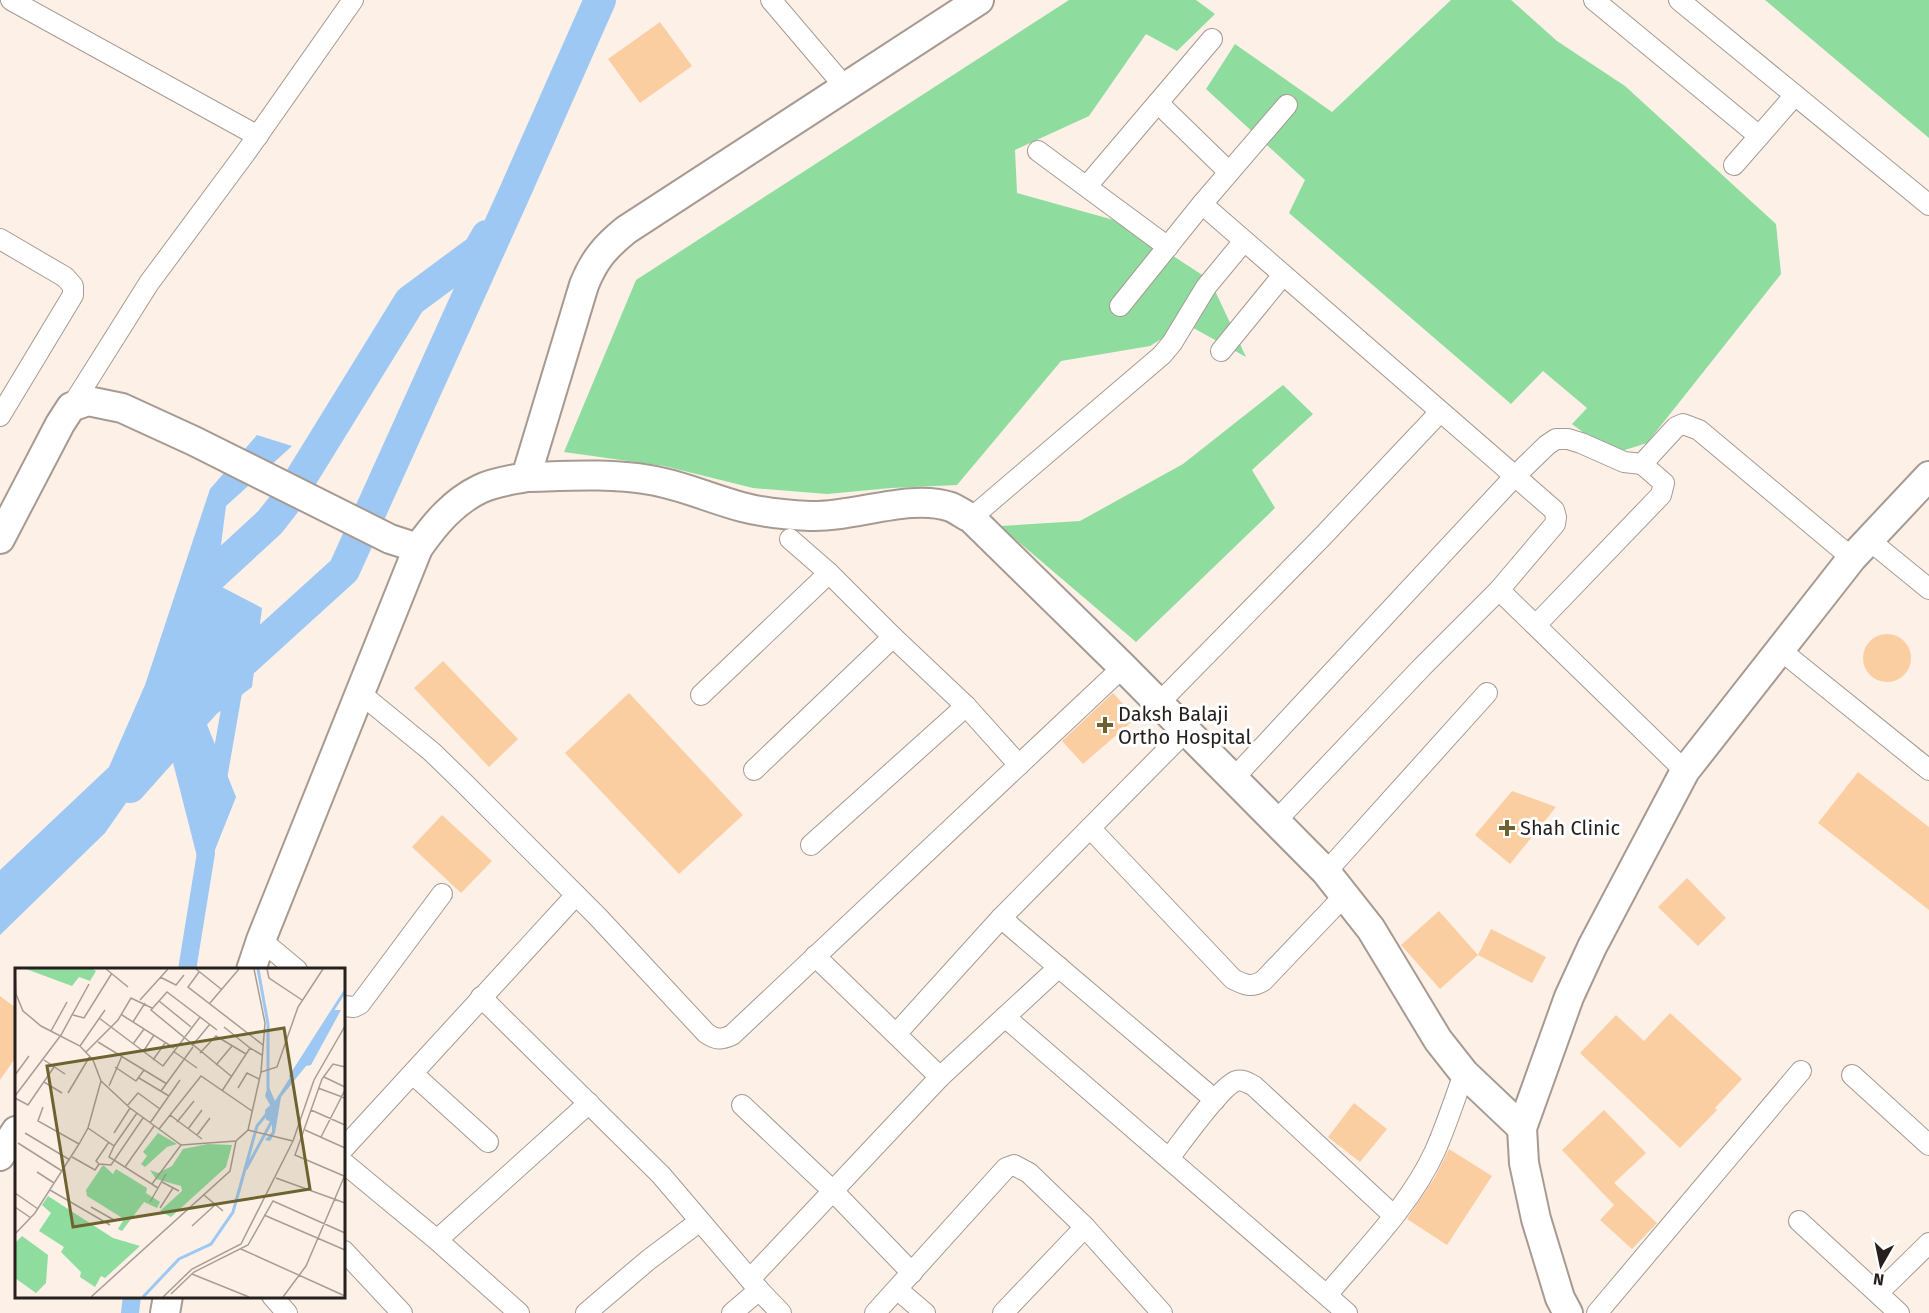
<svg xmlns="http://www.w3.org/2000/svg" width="1929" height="1313" font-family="'Fira Sans',sans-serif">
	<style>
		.green { fill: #8fdc9f }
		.water { fill: #9dc8f4 }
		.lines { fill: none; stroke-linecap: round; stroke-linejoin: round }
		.canal { stroke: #9dc8f4; stroke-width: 18 }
		.river { stroke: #9dc8f4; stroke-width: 32 }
		.building { fill: #fbcea2 }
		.street-casing { stroke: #a69a92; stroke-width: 22 }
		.secondary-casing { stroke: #a69a92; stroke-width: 32 }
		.street { stroke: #fff; stroke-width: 20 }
		.secondary { stroke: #fff; stroke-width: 28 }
		.poi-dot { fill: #6e6330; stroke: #fff; stroke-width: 2 }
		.labels { text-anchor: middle; stroke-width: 6; stroke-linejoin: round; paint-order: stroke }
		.poi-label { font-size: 20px; fill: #25201d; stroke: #fff; text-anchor: start }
		.inset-river { fill: none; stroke: #9dc8f4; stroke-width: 3 }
		.inset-road { fill: none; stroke: #a79d96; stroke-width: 1.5 }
		.view { fill: #6e6330; fill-opacity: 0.15; stroke: #6e6330; stroke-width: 3 }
		.inset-edge { fill: none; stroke: #25201d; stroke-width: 3 }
	</style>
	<rect width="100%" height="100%" fill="#fdf0e7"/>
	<!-- green -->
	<g class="green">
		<polygon points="1069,0 1196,0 1215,14 1177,51 1146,34 1089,116 1015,150 1017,193 1121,222 1210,280 1246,357 1186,324 1150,346 1061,361 957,485 891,488 827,494 753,488 664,466 564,452 636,280"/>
		<polygon points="1451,0 1511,0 1557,41 1625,86 1776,224 1781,274 1647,443 1612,454 1572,424 1587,408 1543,371 1511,404 1289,213 1305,180 1206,89 1235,44 1332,112"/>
		<polygon points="1765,0 1929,0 1929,138"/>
		<polygon points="1283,385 1313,414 1252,470 1275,508 1136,642 1000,526 1080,521 1183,464"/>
	</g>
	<!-- water -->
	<polygon class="water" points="257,435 292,446 226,506 216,584 262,608 252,687 206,722 236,797 203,880 168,743 105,833 0,935 0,870 109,767 145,685 210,489"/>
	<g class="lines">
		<!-- canal -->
		<g class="canal">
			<polyline points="217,784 235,681"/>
			<polyline points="187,970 206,853"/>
			<polyline points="130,1313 132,1296"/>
		</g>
		<!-- river -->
		<g class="river">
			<polyline points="205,609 207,580 270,522 288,499 410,301 479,250 487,236"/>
			<polyline points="130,787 237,667 344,570 515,192 600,0"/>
		</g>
	</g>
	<!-- building -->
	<g class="building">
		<polygon points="660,22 692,66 640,103 608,59"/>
		<circle cx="1887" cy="658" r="24"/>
		<polygon points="443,661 518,739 489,767 414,688"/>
		<polygon points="629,693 743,815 679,874 565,753"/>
		<polygon points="1113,693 1136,718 1083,764 1062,741"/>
		<polygon points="1858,772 1929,827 1929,910 1818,823"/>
		<polygon points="1512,791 1556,807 1510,864 1475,835"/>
		<polygon points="442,815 492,861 461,893 412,847"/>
		<polygon points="1687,878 1726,918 1698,946 1658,907"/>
		<polygon points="1439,911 1478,955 1440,989 1401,945"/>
		<polygon points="1491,929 1546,957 1532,983 1478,955"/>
		<polygon points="0,996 16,1008 16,1057 0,1080"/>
		<polygon points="1670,1013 1742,1079 1715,1108 1717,1110 1680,1148 1580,1053 1616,1015 1644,1041"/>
		<polygon points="1354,1103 1387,1129 1360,1162 1328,1137"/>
		<polygon points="1604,1110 1646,1153 1614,1183 1657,1223 1632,1249 1600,1220 1614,1205 1562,1150"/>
		<polygon points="1449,1149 1492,1176 1447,1245 1407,1219 1435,1177"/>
	</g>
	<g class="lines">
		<!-- street casing -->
		<g class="street-casing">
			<g id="street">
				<polyline points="11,0 258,136"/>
				<polyline points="771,0 845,87"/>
				<polyline points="1594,0 1759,136"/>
				<polyline points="1679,0 1929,205"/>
				<polyline points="1158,103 1229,172"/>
				<polyline points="1038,151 1168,247"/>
				<polyline points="1734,165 1795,95"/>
				<polyline points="1087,186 1212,39"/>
				<polyline points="1202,204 1554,510 1556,517 1555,524 1499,590 1685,771"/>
				<polyline points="0,239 65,277 73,286 73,295 0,416"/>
				<polyline points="1120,306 1202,204 1287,105"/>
				<polyline points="1221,351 1283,275"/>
				<polyline points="71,407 149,283 244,155 353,0"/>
				<polyline points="971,518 1162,355 1172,343 1206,287 1244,241"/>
				<polyline points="790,539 829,573 893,637 966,706 1019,765"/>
				<polyline points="1869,540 1929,589"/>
				<polyline points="1536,625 1661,495 1664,483 1642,464 1676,427 1683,424 1699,430 1852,558"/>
				<polyline points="1779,649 1929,770"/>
				<path d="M360 693 432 752 464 783 598 917 706 1033C716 1040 721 1040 732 1035L1123 667"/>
				<polyline points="701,695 829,573"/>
				<polyline points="1159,703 1322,537 1440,412"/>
				<polyline points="754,770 893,637"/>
				<polyline points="1233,779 1514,477 1547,445 1556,439 1568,439 1581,443 1624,462 1642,464"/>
				<polyline points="1275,822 1422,667 1499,590"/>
				<path d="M1090 828 1233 979C1245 985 1251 988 1263 981L1345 895"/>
				<polyline points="811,845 966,706"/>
				<polyline points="1326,872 1487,693"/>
				<polyline points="1001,918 1215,1100"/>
				<polyline points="261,940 297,970"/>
				<polyline points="815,956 940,1077"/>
				<polyline points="481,997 661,1175 759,1290 781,1313"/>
				<polyline points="344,1006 354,1007 360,1004 442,894"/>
				<polyline points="1005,1017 1347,1313"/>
				<polyline points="896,1034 1001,918 1186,731"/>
				<polyline points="413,1074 488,1142"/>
				<polyline points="1852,1075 1929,1145"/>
				<polyline points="742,1105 833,1191 912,1273"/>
				<polyline points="344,1148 576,895"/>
				<path d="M1169 1158C1182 1142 1220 1087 1236 1081 1243 1079 1248 1083 1254 1086L1393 1215"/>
				<polyline points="344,1163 437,1240 519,1313"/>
				<polyline points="1799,1221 1899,1313"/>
				<polyline points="437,1240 589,1103"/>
				<polyline points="344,1251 402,1313"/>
				<polyline points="750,1279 940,1077 1059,967"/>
				<polyline points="898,1290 925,1313"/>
				<polyline points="1878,1293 1929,1243"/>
				<path d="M1327 1295C1364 1251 1411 1204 1435 1151 1446 1126 1455 1099 1464 1073"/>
				<polyline points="272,1296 287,1313"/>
				<polyline points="586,1313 647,1261 700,1221"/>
				<polyline points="732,1313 759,1290"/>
				<polyline points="875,1313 1006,1168 1014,1165 1029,1173 1085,1227 1162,1313"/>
				<polyline points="1003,1313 1085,1227"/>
				<polyline points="1597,1313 1801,1071"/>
			</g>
		</g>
		<!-- secondary casing -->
		<g class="secondary-casing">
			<g id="secondary">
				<path d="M526 477C567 476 609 473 650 480 682 485 711 499 742 507 764 513 788 515 810 516 853 518 910 493 951 507 958 510 964 515 971 518L1123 667 1326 872 1371 929 1438 1040 1464 1073 1522 1128"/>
				<polyline points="0,539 60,424 71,407 88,401 122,408 194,441 390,539 418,548"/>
				<path d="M251 970 261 940 418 548C435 524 453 502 480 489 494 482 512 480 526 477L584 285C594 260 605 247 626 230L979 0"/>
				<polyline points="0,1156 16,1131"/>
				<polyline points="165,1313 168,1296"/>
				<polyline points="1568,1313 1560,1298 1536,1219 1524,1163 1522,1128 1569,997 1592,947 1685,771 1852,558 1929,476"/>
			</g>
		</g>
		<!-- street -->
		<use href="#street" class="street"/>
		<!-- secondary -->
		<use href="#secondary" class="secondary"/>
	</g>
	<!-- markers -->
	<g class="poi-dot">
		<path d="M1102 716h6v6h6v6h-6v6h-6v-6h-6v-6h6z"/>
		<path d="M1504 819h6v6h6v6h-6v6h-6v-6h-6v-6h6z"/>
	</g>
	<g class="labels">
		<!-- poi labels -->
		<g class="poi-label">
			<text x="1118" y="721">Daksh Balaji<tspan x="1118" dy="23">Ortho Hospital</tspan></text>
			<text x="1520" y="835">Shah Clinic</text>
		</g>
	</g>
	<!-- overview -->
	<g transform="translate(15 968)">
		<rect width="330" height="330" fill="#fdf0e7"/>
		<path d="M11 1H78L81 3 75 13 64 9 57 18ZM143 165 162 176 152 179 130 199 126 196 132 188 128 184ZM193 176 217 177 211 199 156 249 145 243 167 223 166 218 141 211 135 202 143 205 157 198 168 181ZM88 197 98 206 101 201 132 220 131 225 145 234 142 240 129 234 107 263 103 261 109 251 72 228 71 222ZM33 228 98 270 125 278 90 310 86 308 80 319 65 309 66 304 46 284 49 279 24 263 36 245 27 237ZM7 268 33 287 31 315 21 325 0 310V275Z" fill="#8fdc9f"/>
		<path d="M318 42H326L296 97 291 98 266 129 260 165 255 173 250 172 257 164V154L251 152 250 142 255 137 250 128 253 117 260 133Z" fill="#9dc8f4"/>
		<path class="inset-river" d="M243 1 253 56V121M275 109 330 23M231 201 258 151M128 329 164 291 196 276 218 244 242 158 254 143"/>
		<path class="inset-road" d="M91 1 113 19M181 1 206 21M239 1 250 55 246 104M252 1 254 10 287 32M184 4 173 19 248 77M145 9 161 17 169 7M125 32 153 1M144 33 176 59M195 35 224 1M58 47 69 50 97 5M107 47 159 80M185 49 152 24 136 42 216 108M84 50 148 98 185 49 202 62M118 54 130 35M209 59 235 80M36 63 52 34M83 74 152 116M118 76 129 61M65 78 90 42M177 78 195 56M158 83 182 100M71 84 103 52 116 30 137 40M128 84 139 67M185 85 201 68 231 86M29 92 50 106M138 92 150 75M201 97 217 78M100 99 121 113 129 102M0 107 14 88M309 109 330 119M124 110 154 128M86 113 115 140 166 177 221 173M29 114 47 125M94 118 107 88M223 120 232 105 244 111M303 120 330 130M146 123 178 79M207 123 235 80 247 87M53 125 75 88M0 128 46 67 74 16M0 130 13 137 39 99M112 138 123 125 145 141M28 139 23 153 64 176M296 142 330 157M155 147 187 171M162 154 179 133M135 155 165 112M73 160 99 178 94 189 143 220M144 161 186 108 237 143M173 161 187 142M233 162 278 173 299 112 330 58M290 162 330 180M10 165 55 192M99 165 115 140M182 167 195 150M306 169 330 122M3 175 47 203M99 178 122 145M57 189 80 202 84 196 81 193 94 174M84 196 96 197 128 150M110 199 139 158M22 204 39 215M329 208 280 187 307 111 318 96 330 99M261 210 330 235M147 214 164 223M137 216 166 177M35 222 95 257M0 225 23 241M189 227 208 243M135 234 151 206M0 239 16 250M76 239 99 252M145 240 158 220M249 247 330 282M177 258 200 237M0 266 20 245 64 176 73 160 86 113 78 92 65 78 26 58 8 43 1 26 0 1M226 281 330 328M177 306 234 329M156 326 179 304 233 277 258 233 330 265M76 329 215 203 221 173 233 162 246 104 262 99 283 39 308 1M148 329 177 301 226 276 278 173M268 329 291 298 330 207"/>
		<path class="view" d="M269 60 295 221 58 259 32 98Z"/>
		<rect width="330" height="330" class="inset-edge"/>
	</g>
	<!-- north arrow -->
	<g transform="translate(1881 1265) rotate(189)" stroke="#ffffff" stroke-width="4.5" paint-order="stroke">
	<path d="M0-4.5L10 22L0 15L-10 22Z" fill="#25201d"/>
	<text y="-9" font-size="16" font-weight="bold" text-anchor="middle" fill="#25201d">N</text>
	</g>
</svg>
